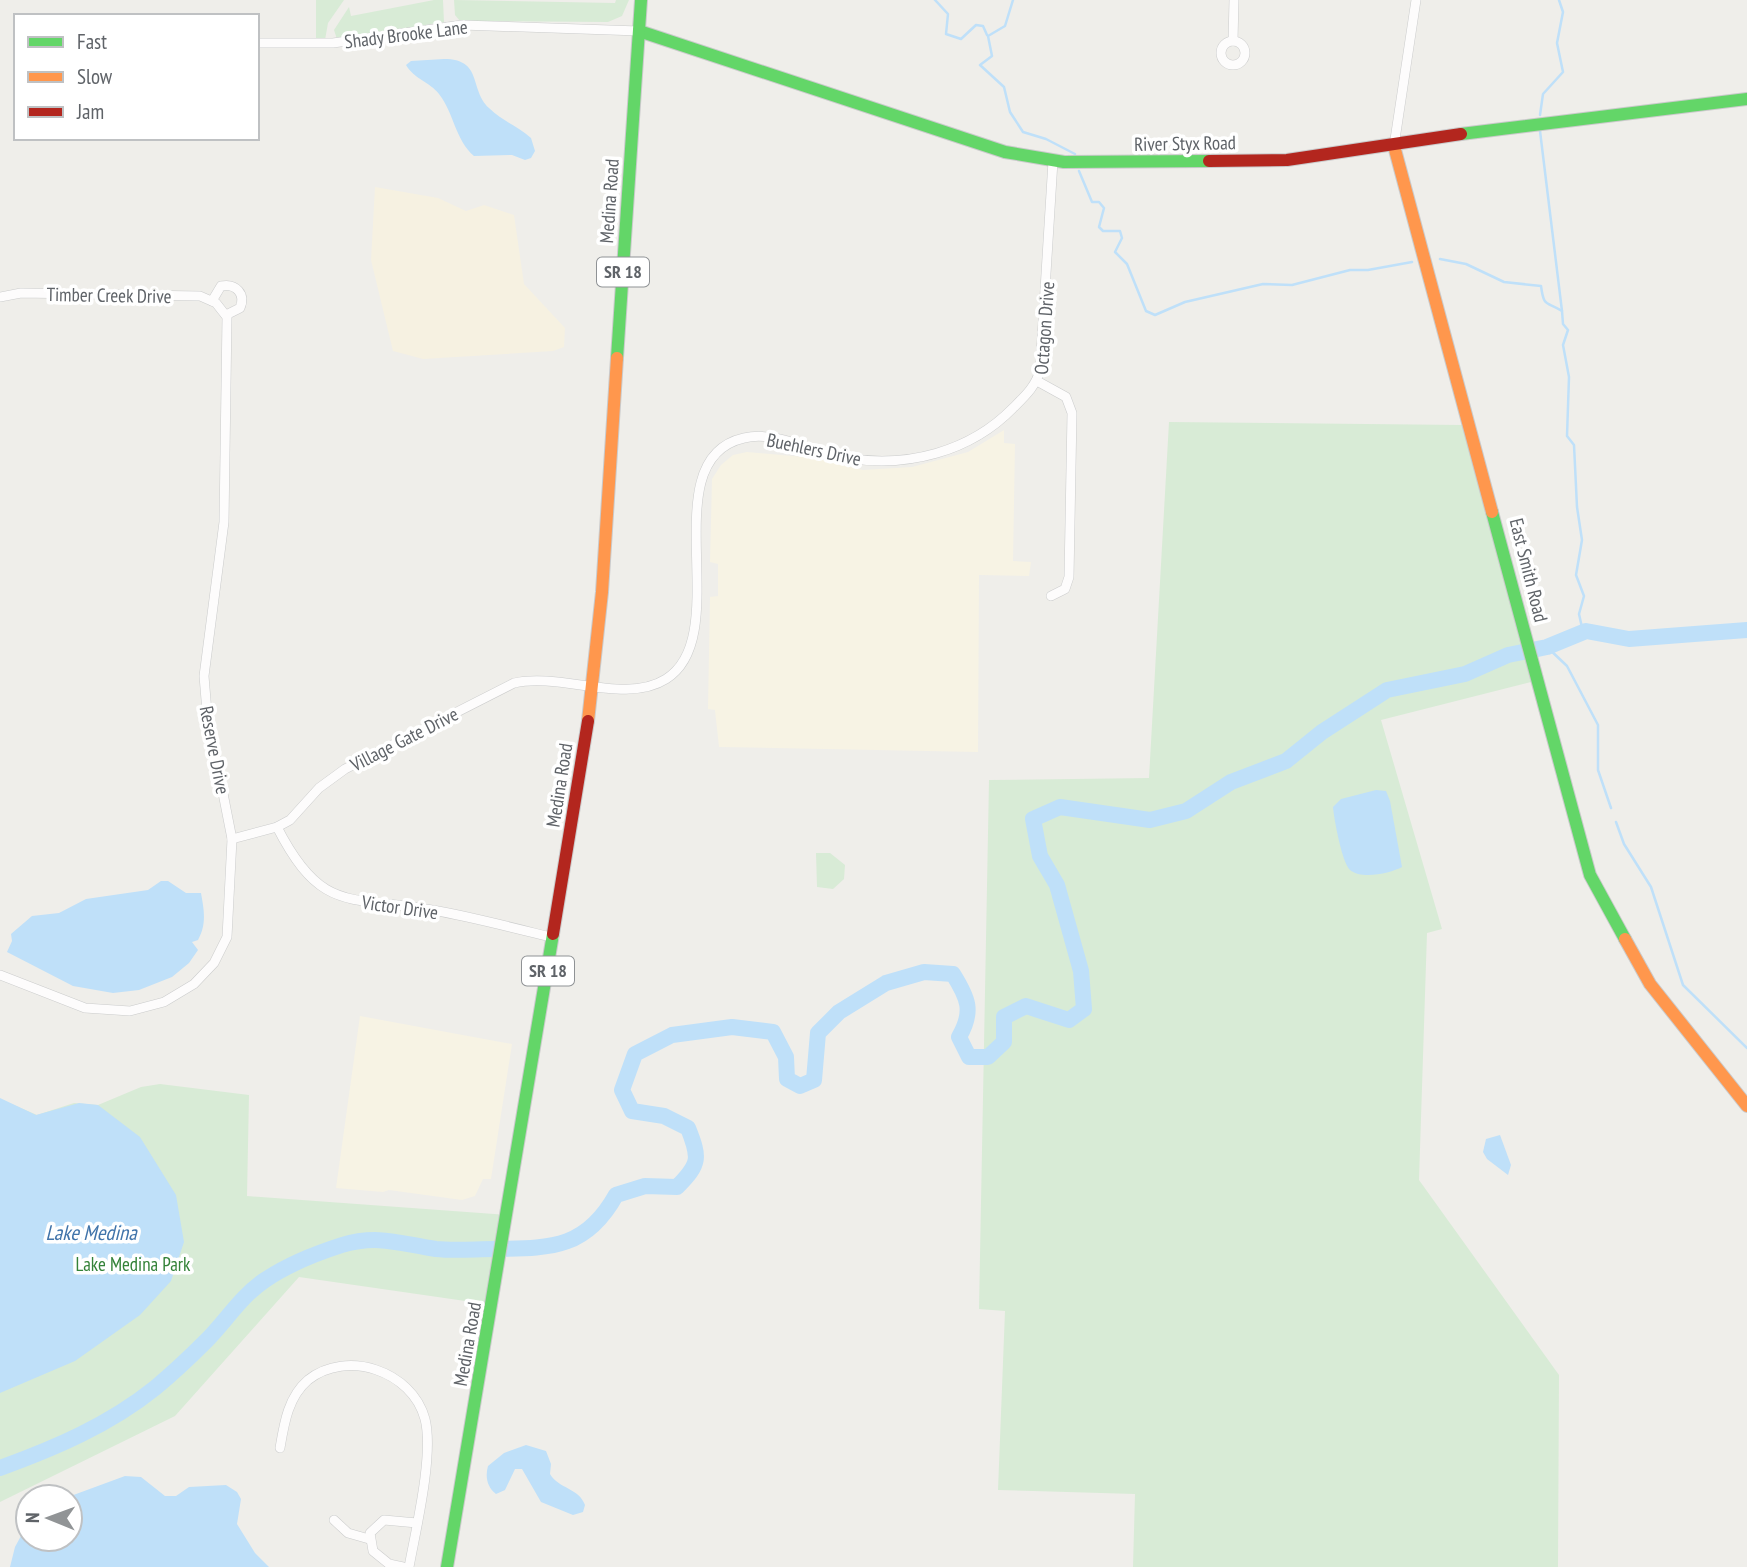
<svg xmlns="http://www.w3.org/2000/svg" width="1747" height="1567" font-family="'PT Sans Narrow',sans-serif">
	<style>
		.commercial { fill: #f7f3e4 }
		.green { fill: #d8ebd6 }
		.sand { fill: #f6f1e1 }
		.water { fill: #bfe0f9 }
		.lines { fill: none; stroke-linecap: round; stroke-linejoin: round }
		.stream { stroke: #bfe0f9; stroke-width: 2.5 }
		.river { stroke: #bfe0f9; stroke-width: 16 }
		.street-casing { stroke: #cbcccc; stroke-width: 10 }
		.fast-casing { stroke: #cacacb; stroke-width: 14 }
		.slow-casing { stroke: #cacacb; stroke-width: 14 }
		.jam-casing { stroke: #cacacb; stroke-width: 14 }
		.street { stroke: #fdfcfc; stroke-width: 9 }
		.fast { stroke: #63d668; stroke-width: 12 }
		.slow { stroke: #ff974d; stroke-width: 12 }
		.jam { stroke: #b3261e; stroke-width: 12 }
		.labels { text-anchor: middle; stroke-width: 7; stroke-linejoin: round; paint-order: stroke }
		.shield { fill: #fff; stroke: #8f9295; stroke-width: 2 }
		.shield-label { font-size: 18px; font-weight: bold; fill: #5f6368 }
		.street-label { font-size: 19px; fill: #5f6368; stroke: #fff }
		.park-label { font-size: 19px; fill: #348238; stroke: #fff }
		.water-label { font-size: 21px; font-style: italic; fill: #4174aa; stroke: #fff }
	</style>
	<rect width="100%" height="100%" fill="#efeeea"/>
	<!-- commercial -->
	<g class="commercial">
		<polygon points="1004,430 1004,443 1015,444 1013,561 1031,562 1029,576 979,575 978,752 719,747 715,710 708,709 710,597 718,596 718,564 710,562 712,479 721,465 733,455 747,452 815,458 863,470 912,467 968,452"/>
		<polygon points="360,1016 512,1044 491,1179 483,1179 475,1196 462,1200 389,1190 383,1192 336,1188"/>
	</g>
	<!-- green -->
	<g class="green">
		<polygon points="316,0 344,0 328,23 325,40 316,41"/>
		<polygon points="434,0 443,0 444,22 337,39 334,30 349,7 351,16"/>
		<polygon points="454,0 615,3 616,0 629,0 622,16 608,22 460,21 455,15"/>
		<polygon points="1169,422 1463,425 1531,682 1381,720 1442,929 1427,933 1419,1180 1559,1375 1558,1567 1133,1567 1135,1494 998,1490 1005,1311 979,1309 989,780 1149,778"/>
		<polygon points="816,853 830,853 845,865 844,879 833,889 817,887"/>
		<polygon points="160,1084 249,1095 247,1196 508,1215 493,1305 299,1277 175,1416 0,1502 0,1099 37,1115 74,1103 98,1105 141,1087"/>
	</g>
	<!-- sand -->
	<polygon class="sand" points="375,187 438,198 466,211 484,205 514,215 524,284 565,328 564,347 553,351 423,359 393,351 371,260"/>
	<!-- water -->
	<g class="water">
		<path d="M444 59C483 59 469 89 489 108 502 121 518 126 531 138L535 151 531 158 525 160 512 155 474 156C455 140 454 113 439 94 430 82 414 79 406 65L411 61Z"/>
		<path d="M1376 790 1386 791 1390 801 1402 867C1391 873 1362 880 1350 870 1342 863 1334 819 1333 807L1341 799Z"/>
		<path d="M161 881H168L186 893H201C204 910 207 924 198 940L192 942 198 950 189 963 172 977 139 990 113 993 73 986 7 952 12 941 11 934 32 916 59 913 86 899 148 890Z"/>
		<polygon points="0,1098 36,1115 79,1103 98,1105 140,1137 176,1195 184,1242 171,1281 140,1315 75,1361 0,1393"/>
		<polygon points="1500,1135 1511,1165 1508,1175 1487,1159 1483,1152 1486,1139"/>
		<path d="M526 1445 546 1451 551 1464 550 1474C559 1489 579 1488 585 1505L583 1512 573 1515 541 1502 522 1469H515L505 1490 496 1494C487 1487 485 1477 488 1466L504 1453Z"/>
		<polygon points="125,1476 141,1477 165,1496 176,1496 189,1487 226,1485 237,1492 241,1499 237,1524 255,1553 269,1567 10,1567 15,1547 28,1523 28,1539 70,1539 68,1497"/>
	</g>
	<g class="lines">
		<!-- stream -->
		<g class="stream">
			<polyline points="935,0 948,14 946,34 961,39 976,25 983,26 987,35"/>
			<polyline points="1013,0 1005,26 988,36 992,56 980,65 1004,87 1010,112 1023,132 1046,139 1075,154"/>
			<polyline points="1540,115 1543,94 1563,72 1557,43 1563,12 1559,0"/>
			<polyline points="1540,131 1562,311"/>
			<polyline points="1079,171 1092,202 1099,202 1104,208 1099,227 1103,231 1120,231 1122,238 1115,252 1127,264 1146,311 1155,315 1185,302 1263,284 1292,285 1350,270 1368,270 1412,262"/>
			<path d="M1440 259 1466 264 1504 282 1541 286C1544 308 1546 301 1562 311L1563 324 1568 330 1563 345 1569 377 1567 436 1574 445 1577 507 1582 540 1576 575 1584 596 1579 614 1583 632"/>
			<polyline points="1547,647 1567,666 1598,725 1598,770 1611,808"/>
			<polyline points="1616,822 1624,844 1651,887 1683,985 1747,1048"/>
		</g>
		<!-- river -->
		<path class="river" d="M0 1468C55 1448 109 1425 155 1388 173 1373 190 1357 206 1341 226 1321 241 1296 265 1280 287 1265 317 1253 342 1245 379 1234 401 1244 436 1249 455 1251 476 1249 495 1249 551 1248 586 1249 616 1195L645 1186 677 1187C700 1164 700 1158 688 1128L664 1116 632 1111 622 1090 635 1054 672 1035 732 1027 773 1032 786 1057 787 1079 800 1086 814 1080 818 1033 839 1012 886 983 924 972 953 974C968 998 974 1011 959 1037L969 1057H988L1004 1042V1017L1026 1006 1069 1020 1084 1009 1081 971 1057 885 1040 856 1033 819 1060 807 1150 820 1186 811 1231 782 1286 761 1322 732 1387 690 1465 674 1508 655 1547 647 1586 631 1629 639 1747 630"/>
		<!-- street casing -->
		<g class="street-casing">
			<g id="street">
				<polyline points="1233,41 1234,0"/>
				<circle cx="1233" cy="53" r="12"/>
				<polyline points="257,43 333,43 462,25 639,31"/>
				<polyline points="1394,146 1416,0"/>
				<polyline points="0,297 21,293 200,296 216,303 227,317 224,522 204,676 207,712 232,839 227,937 214,963 194,984 164,1002 130,1011 85,1008 0,975"/>
				<path d="M212 301 221 286C236 283 246 294 240 308L226 315"/>
				<polyline points="1037,381 1066,397 1072,413 1069,577 1065,589 1051,596"/>
				<path d="M277 827C322 915 350 895 432 910 473 917 514 928 554 938"/>
				<path d="M232 839 277 827 290 820 319 788 345 769 514 683C561 672 625 705 666 679 737 635 650 459 744 438 777 430 815 453 847 458 907 468 970 452 1013 408 1025 396 1036 386 1040 370L1053 161"/>
				<path d="M280 1448C284 1424 288 1397 308 1380 347 1349 412 1371 425 1419 434 1454 416 1529 409 1567"/>
				<polyline points="334,1520 348,1533 369,1539"/>
				<polyline points="403,1567 389,1564 373,1551 370,1533 384,1520 417,1523"/>
			</g>
		</g>
		<!-- fast casing -->
		<g class="fast-casing">
			<g id="fast">
				<polyline points="639,31 1005,152 1064,162 1209,161"/>
				<polyline points="1461,134 1747,99"/>
				<polyline points="617,358 641,0"/>
				<polyline points="1492,512 1590,875 1625,939"/>
				<polyline points="447,1567 553,934"/>
			</g>
		</g>
		<!-- slow casing -->
		<g class="slow-casing">
			<g id="slow">
				<polyline points="1394,146 1492,512"/>
				<polyline points="588,721 602,592 617,358"/>
				<polyline points="1625,939 1650,984 1747,1106"/>
			</g>
		</g>
		<!-- jam casing -->
		<g class="jam-casing">
			<g id="jam">
				<polyline points="1209,161 1287,160 1461,134"/>
				<polyline points="553,934 588,721"/>
			</g>
		</g>
		<!-- street -->
		<use href="#street" class="street"/>
		<!-- fast -->
		<use href="#fast" class="fast"/>
		<!-- slow -->
		<use href="#slow" class="slow"/>
		<!-- jam -->
		<use href="#jam" class="jam"/>
	</g>
	<g class="labels">
		<!-- shield labels -->
		<g class="shield">
			<rect x="597" y="257.5" width="52" height="29" rx="5"/>
			<rect x="522" y="956.5" width="52" height="29" rx="5"/>
		</g>
		<g class="shield-label">
			<text x="623" y="278">SR 18</text>
			<text x="548" y="977">SR 18</text>
		</g>
		<!-- street labels -->
		<g class="street-label">
			<text transform="translate(406 34) rotate(-7)" y="7">Shady Brooke Lane</text>
			<text transform="translate(1185 143) rotate(-1)" y="7">River Styx Road</text>
			<text transform="translate(609 201) rotate(-86)" y="7">Medina Road</text>
			<text transform="translate(109 295) rotate(1)" y="7">Timber Creek Drive</text>
			<text transform="translate(1044 328) rotate(-86)" y="7">Octagon Drive</text>
			<text transform="translate(814 449) rotate(12)" y="7">Buehlers Drive</text>
			<text transform="translate(1529 570) rotate(76)" y="7">East Smith Road</text>
			<text transform="translate(404 739) rotate(-27)" y="7">Village Gate Drive</text>
			<text transform="translate(215 750) rotate(79)" y="7">Reserve Drive</text>
			<text transform="translate(559 785) rotate(-81)" y="7">Medina Road</text>
			<text transform="translate(400 907) rotate(8)" y="7">Victor Drive</text>
			<text transform="translate(467 1344) rotate(-80)" y="7">Medina Road</text>
		</g>
		<!-- park labels -->
		<g class="park-label">
			<text x="133" y="1271">Lake Medina Park</text>
		</g>
		<!-- water labels -->
		<g class="water-label">
			<text x="91" y="1240">Lake Medina</text>
		</g>
	</g>
	<!-- legend -->
	<rect x="14" y="14" width="245" height="126" fill="#ffffff" stroke="#bfc1c3" stroke-width="2"/>
	<rect x="28" y="37" width="35" height="10" fill="#63d668" stroke="#bfc1c3" stroke-width="2"/>
	<text x="77" y="49" font-size="21" fill="#5f6368">Fast</text>
	<rect x="28" y="72" width="35" height="10" fill="#ff974d" stroke="#bfc1c3" stroke-width="2"/>
	<text x="77" y="84" font-size="21" fill="#5f6368">Slow</text>
	<rect x="28" y="107" width="35" height="10" fill="#b3261e" stroke="#bfc1c3" stroke-width="2"/>
	<text x="77" y="119" font-size="21" fill="#5f6368">Jam</text>
	<!-- north arrow -->
	<g transform="translate(49 1518) rotate(271)"><circle r="33" fill="#ffffff" stroke="#bfc1c3" stroke-width="2"/>
	<path d="M0-5L12 26L0 18L-12 26Z" fill="#919496"/>
	<text y="-10" font-size="19" font-weight="bold" text-anchor="middle" fill="#5f6368">N</text>
	</g>
</svg>
